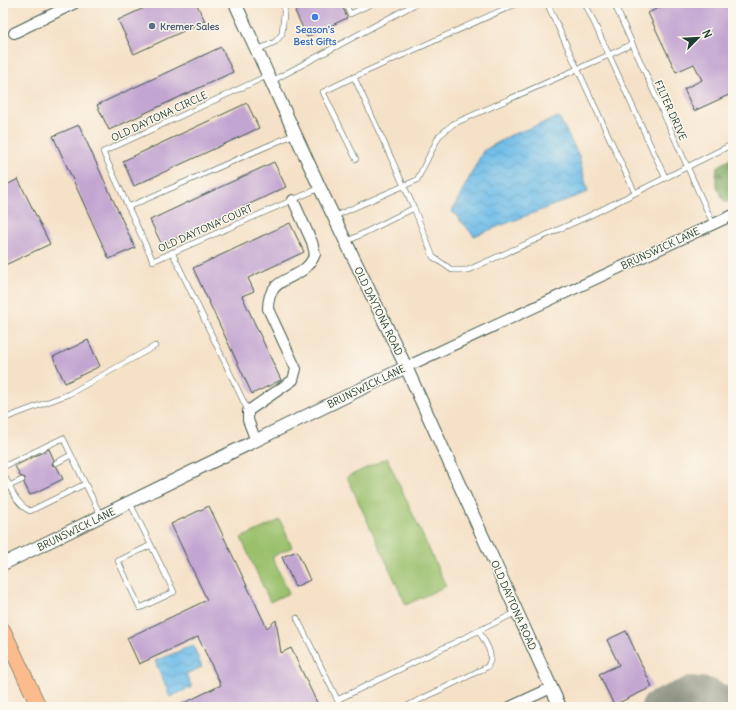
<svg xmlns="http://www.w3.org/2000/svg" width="736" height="710" font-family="Delius,sans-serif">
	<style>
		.green { fill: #9ac06c; stroke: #5c7e50 }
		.forest { fill: url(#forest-firs); stroke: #4d724a }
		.water { fill: url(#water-waves); stroke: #467c8e }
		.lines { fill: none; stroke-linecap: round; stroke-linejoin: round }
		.taxiway { stroke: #8a8f7e; stroke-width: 32 }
		.building { fill: #c3a5d1 }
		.service-casing { stroke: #3f564a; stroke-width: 6 }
		.minor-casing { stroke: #3f564a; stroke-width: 12 }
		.tertiary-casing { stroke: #3f564a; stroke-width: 14 }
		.primary-casing { stroke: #3f564a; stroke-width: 16 }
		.service { stroke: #fff; stroke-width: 5 }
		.minor { stroke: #fff; stroke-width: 10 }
		.tertiary { stroke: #fff; stroke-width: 12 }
		.primary { stroke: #fbbb8c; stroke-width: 15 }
		.shop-dot { fill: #3f7fe0; stroke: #fbf7ec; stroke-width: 1.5 }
		.service-dot { fill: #5c6f8a; stroke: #fbf7ec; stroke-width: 1.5 }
		.labels { text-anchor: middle; stroke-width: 3; stroke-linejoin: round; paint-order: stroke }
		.service-label { font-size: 10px; font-weight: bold; fill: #4e5e75; stroke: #fbf7ec; text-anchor: start }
		.shop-label { font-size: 10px; font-weight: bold; fill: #366cbe; stroke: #fbf7ec }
		.street-label { font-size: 10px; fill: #1f3d34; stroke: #fbf7ec }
	</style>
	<defs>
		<pattern id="forest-firs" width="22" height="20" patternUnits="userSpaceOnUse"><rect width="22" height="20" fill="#7ba660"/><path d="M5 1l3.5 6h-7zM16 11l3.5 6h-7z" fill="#648850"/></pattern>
		<pattern id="water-waves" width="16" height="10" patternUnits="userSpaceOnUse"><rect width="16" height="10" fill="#6dbce8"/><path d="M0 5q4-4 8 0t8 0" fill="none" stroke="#599abd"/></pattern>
	</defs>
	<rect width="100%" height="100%" fill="#fbf7ec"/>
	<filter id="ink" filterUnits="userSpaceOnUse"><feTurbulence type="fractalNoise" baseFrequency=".025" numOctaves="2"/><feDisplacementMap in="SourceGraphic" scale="8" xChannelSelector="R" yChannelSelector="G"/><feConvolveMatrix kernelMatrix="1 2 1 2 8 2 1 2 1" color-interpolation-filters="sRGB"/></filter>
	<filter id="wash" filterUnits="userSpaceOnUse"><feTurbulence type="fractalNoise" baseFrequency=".012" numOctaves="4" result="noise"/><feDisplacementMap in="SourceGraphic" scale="16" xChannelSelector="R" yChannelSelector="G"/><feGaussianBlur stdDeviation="0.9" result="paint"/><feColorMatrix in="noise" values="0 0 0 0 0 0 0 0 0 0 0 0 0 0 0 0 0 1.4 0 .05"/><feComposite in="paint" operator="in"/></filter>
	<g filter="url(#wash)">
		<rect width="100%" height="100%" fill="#f5e1c7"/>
		<!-- green -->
		<g class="green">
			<polygon points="387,458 446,586 406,605 347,477"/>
			<polygon points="280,520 292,547 272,557 289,593 270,602 241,538"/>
		</g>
		<!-- forest -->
		<path class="forest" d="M733 157V199L726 203C716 191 715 182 717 167Z"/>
		<!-- water -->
		<g class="water">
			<polygon points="559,117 579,156 588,192 474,236 452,211 483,151 511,135"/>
			<polygon points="193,645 202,667 186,674 192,687 170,697 155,661"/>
		</g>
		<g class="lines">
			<!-- taxiway -->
			<polyline class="taxiway" points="657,707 692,692 707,694 733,706"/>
		</g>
		<g id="blocks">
			<!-- building -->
			<g class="building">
				<polygon points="155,3 196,3 205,21 134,54 118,20"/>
				<polygon points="313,3 341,3 347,18 307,37 295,11"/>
				<polygon points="669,3 733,3 733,93 694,111 684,89 702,80 694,64 676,72 648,13"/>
				<polygon points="221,47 233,72 109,130 97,105"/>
				<polygon points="247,103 259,128 134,186 123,161"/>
				<polygon points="79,125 135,248 109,259 53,136"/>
				<polygon points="274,162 286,187 162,245 150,220"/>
				<polygon points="18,179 50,244 3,266 3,187"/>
				<polygon points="290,223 304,252 248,278 254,291 242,296 281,380 252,394 193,268"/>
				<polygon points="88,340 100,366 65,383 53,357"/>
				<polygon points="49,449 54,460 52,465 57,467 63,479 30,495 24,483 25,478 20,476 15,466"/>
				<polygon points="209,506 267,628 276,620 281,653 291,648 319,707 176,707 221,685 198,637 139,664 127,638 207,600 171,524"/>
				<polygon points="297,551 310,580 295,587 282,557"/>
				<polygon points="626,631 652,687 614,705 599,674 619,665 607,640"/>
			</g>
		</g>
	</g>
	<g filter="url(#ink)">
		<use href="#blocks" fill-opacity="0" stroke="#3f564a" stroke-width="1"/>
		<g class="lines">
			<!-- service casing -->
			<g class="service-casing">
				<g id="service">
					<polyline points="345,3 350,14 373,3"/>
					<polyline points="547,3 635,193"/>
					<polyline points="585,3 609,55 632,44"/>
					<polyline points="614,3 713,224"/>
					<polyline points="257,50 275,42 282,34 285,3"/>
					<polyline points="269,75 103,152 153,261 320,188"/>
					<polyline points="354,77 323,92 356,159"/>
					<polyline points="272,81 417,3"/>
					<polyline points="128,207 295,134"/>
					<polyline points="414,208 354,77 518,3"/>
					<polyline points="335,216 417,180 439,136 453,124 609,55 665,177"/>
					<polyline points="346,242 414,208 433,257 452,270 468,270 591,215 733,144"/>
					<polyline points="172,252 248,411"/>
					<polyline points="3,419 69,394 155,346"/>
					<polyline points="56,463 71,455"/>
					<polyline points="3,467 63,438 101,516"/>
					<path d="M3 473C10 486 15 504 30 511L85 484"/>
					<polyline points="9,486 22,480"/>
					<polyline points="130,503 151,545 118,561 140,608 174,592 151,545"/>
					<polyline points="297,618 341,707"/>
					<polyline points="337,700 517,612"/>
					<path d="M405 707 487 667C496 655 485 643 479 631"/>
				</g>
			</g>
			<!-- minor casing -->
			<g class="minor-casing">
				<g id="minor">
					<polyline points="14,33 75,3"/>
					<polyline points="406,367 733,215"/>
					<path d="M256 441 248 420V411L293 380 296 369 268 309C268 271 303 285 315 254L312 242 293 200"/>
					<polyline points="510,707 551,688"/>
				</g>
			</g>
			<!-- tertiary casing -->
			<g class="tertiary-casing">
				<g id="tertiary">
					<polyline points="235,3 320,188 406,367 560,707"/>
					<polyline points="3,564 406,367"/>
				</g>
			</g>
			<!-- primary casing -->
			<g class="primary-casing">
				<polyline id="primary" points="3,630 39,707"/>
			</g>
			<!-- service -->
			<use href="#service" class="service"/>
			<!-- minor -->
			<use href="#minor" class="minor"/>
			<!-- tertiary -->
			<use href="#tertiary" class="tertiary"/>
			<!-- primary -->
			<use href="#primary" class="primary"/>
		</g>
	</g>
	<!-- markers -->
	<circle class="shop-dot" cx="315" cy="17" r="4"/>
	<circle class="service-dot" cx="152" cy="26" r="4"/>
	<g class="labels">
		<!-- service labels -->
		<g class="service-label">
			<text x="160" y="30">Kremer Sales</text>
		</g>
		<!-- shop labels -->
		<g class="shop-label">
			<text x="315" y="33">Season's<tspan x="315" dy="12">Best Gifts</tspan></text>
		</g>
		<!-- street labels -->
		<g class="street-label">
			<text transform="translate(671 110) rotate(66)" y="4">FILTER DRIVE</text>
			<text transform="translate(159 116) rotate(-25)" y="4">OLD DAYTONA CIRCLE</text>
			<text transform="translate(205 228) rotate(-24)" y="4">OLD DAYTONA COURT</text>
			<text transform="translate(660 248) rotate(-25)" y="4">BRUNSWICK LANE</text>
			<text transform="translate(379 311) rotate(64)" y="4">OLD DAYTONA ROAD</text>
			<text transform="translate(366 386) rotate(-26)" y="4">BRUNSWICK LANE</text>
			<text transform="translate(76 529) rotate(-26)" y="4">BRUNSWICK LANE</text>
			<text transform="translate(514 605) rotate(66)" y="4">OLD DAYTONA ROAD</text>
		</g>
	</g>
	<!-- margin -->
	<rect width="736" height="710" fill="none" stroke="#fbf7ec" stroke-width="16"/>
	<!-- north arrow -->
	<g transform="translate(698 38) rotate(66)" stroke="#fbf7ec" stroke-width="3" paint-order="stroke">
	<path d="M0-3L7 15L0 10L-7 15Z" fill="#1f3d34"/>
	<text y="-6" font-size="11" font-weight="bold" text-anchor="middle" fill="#1f3d34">N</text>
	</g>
</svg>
